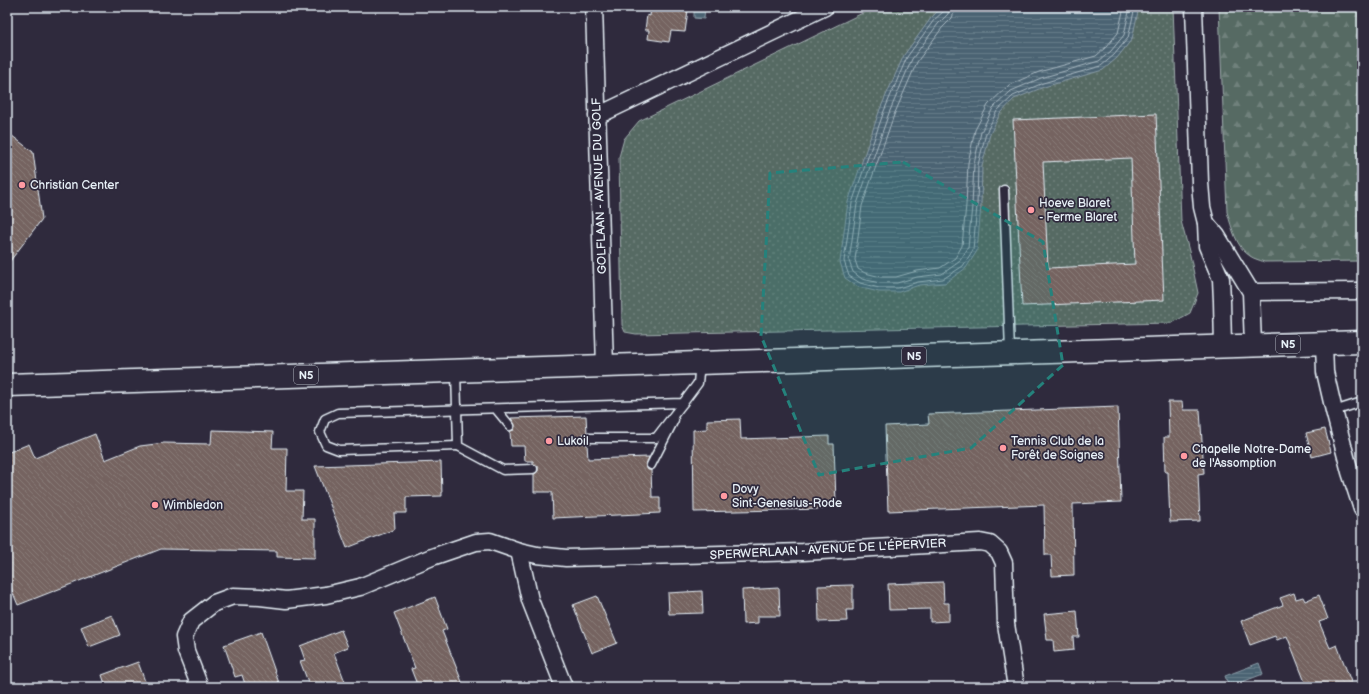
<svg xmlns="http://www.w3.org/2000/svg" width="1369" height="694" font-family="'Balsamiq Sans',sans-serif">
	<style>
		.forest { fill: url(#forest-firs); stroke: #a0aeae }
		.garden { fill: url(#garden-dots); stroke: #a0aeae }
		.water { fill: url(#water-rules); stroke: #8a9ca8 }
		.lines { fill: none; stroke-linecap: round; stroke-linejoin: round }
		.shore { stroke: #a9b9c3; stroke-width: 1 }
		.building { fill: url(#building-back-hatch); stroke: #e8f1f8; fill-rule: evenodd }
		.lane-casing { stroke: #e8f1f8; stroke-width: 11 }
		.street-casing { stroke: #e8f1f8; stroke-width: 19 }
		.primary-casing { stroke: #e8f1f8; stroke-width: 25 }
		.lane { stroke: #2f2a3d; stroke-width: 8 }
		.street { stroke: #2f2a3d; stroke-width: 16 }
		.primary { stroke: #2f2a3d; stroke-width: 22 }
		.marked { fill: #25827c; fill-opacity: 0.2; stroke: #25827c; stroke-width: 3; stroke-dasharray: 8 5; stroke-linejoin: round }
		.poi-dot { fill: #ff9aa2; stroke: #2f2a3d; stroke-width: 1.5 }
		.labels { text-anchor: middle; stroke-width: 3.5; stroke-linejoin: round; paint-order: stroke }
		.shield { fill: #2f2a3d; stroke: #b0b5c0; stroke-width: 1 }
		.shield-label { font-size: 11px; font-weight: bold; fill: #e8f1f8 }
		.poi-label { font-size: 12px; fill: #e8f1f8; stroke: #2f2a3d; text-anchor: start }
		.street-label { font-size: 12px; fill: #e8f1f8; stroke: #2f2a3d }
	</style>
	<defs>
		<pattern id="forest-firs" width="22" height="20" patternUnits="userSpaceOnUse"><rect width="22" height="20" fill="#576b64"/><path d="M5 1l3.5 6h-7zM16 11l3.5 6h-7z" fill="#6f817b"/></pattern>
		<pattern id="garden-dots" width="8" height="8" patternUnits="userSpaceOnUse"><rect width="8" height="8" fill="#576b64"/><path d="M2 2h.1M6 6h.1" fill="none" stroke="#6f817b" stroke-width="1.8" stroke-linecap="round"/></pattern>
		<pattern id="water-rules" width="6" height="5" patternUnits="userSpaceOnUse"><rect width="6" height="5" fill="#4b6473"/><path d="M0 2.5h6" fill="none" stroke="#657b88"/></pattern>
		<pattern id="building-back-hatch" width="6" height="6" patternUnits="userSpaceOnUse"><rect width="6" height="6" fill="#746461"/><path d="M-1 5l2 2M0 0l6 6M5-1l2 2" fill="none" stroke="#887b78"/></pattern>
	</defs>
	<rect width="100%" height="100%" fill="#2f2a3d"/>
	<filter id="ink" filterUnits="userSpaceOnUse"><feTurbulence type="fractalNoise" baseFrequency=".025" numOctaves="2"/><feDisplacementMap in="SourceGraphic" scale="8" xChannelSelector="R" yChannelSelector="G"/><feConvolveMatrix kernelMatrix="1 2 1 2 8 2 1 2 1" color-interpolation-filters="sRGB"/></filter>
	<g filter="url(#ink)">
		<!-- forest -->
		<path class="forest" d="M1219 7H1362V261L1264 262C1260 260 1254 259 1250 256 1236 247 1232 228 1227 212Z"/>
		<!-- garden -->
		<polygon class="garden" points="875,7 1173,7 1181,221 1190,255 1198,293 1190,313 1172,323 636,334 625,332 622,325 619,157 624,139 639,121"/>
		<!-- water -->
		<g class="water">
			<polygon points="694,7 705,7 704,19 694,18"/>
			<polygon points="942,7 1139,7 1132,39 1117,58 1103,70 1044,87 1014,99 1000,114 990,134 982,166 981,206 977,251 966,268 945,283 919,285 899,292 879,292 858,287 845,278 840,262 848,202 880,109 904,55 931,18"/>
			<polygon points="1259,663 1263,674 1229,687 1225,676"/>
		</g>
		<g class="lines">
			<!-- shore -->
			<g class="shore">
				<polyline points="945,7 944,11 934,20 907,57 884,111 852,203 844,261 849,276 860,283 879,288 898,288 918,282 943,279 963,266 973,250 977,206 978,165 986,133 997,111 1013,96 1043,83 1101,66 1114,55 1128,38 1135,7"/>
				<polyline points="950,7 948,14 938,24 912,59 889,113 857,204 849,261 853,272 862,279 880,283 897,283 917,277 942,274 959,262 968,248 972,206 974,164 981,132 993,108 1011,91 1041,78 1099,61 1111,51 1124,35 1130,7"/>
				<polyline points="956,7 952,18 942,28 917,62 894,115 862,206 855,260 858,269 865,273 881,277 896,277 917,271 940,268 955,258 962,246 966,205 968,163 975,130 988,105 1009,85 1039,72 1096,56 1106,47 1118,33 1124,7"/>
			</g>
		</g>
		<!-- building -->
		<g class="building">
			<polygon points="651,7 674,7 674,8 688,10 685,32 671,31 669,42 648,39 649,30 645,30 647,15 650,16"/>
			<path d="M1156 114 1164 300 1022 306 1013 120ZM1131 158 1135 264 1048 268 1043 162Z"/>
			<polygon points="7,132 33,152 42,219 7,265"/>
			<polygon points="1168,402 1182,402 1183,410 1200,410 1204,473 1198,474 1200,521 1170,522 1168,472 1165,472 1164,437 1169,437"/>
			<polygon points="1118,407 1121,502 1073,504 1074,575 1052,576 1051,555 1045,555 1044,505 888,511 885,426 929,424 928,414"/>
			<polygon points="586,416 587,433 582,435 582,438 584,443 587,444 588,459 649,457 646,466 648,470 651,470 652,497 660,497 660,513 553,518 552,492 534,492 534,474 538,471 538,466 533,464 533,461 525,461 524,446 511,446 510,431 514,430 515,425 511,418"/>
			<polygon points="740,419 741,439 829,436 829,444 834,444 836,502 822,502 823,509 694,512 693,430 707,429 707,420"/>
			<polygon points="1325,429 1331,452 1312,457 1306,433"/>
			<polygon points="212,430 273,432 272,448 287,448 286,491 303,491 302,519 315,519 315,558 277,557 277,551 161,549 18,605 7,579 7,453 29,444 35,458 95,434 105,460 140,446 164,443 211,444"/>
			<polygon points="441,462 442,496 406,497 406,513 394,513 395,529 347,548 315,466"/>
			<polygon points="943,582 944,603 949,603 949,621 930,622 930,609 889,610 888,584"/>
			<polygon points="853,585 853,610 846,610 847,621 819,622 818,586"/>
			<polygon points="779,588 780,616 758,616 758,623 743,624 742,590"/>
			<polygon points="702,591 703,613 669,614 668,593"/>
			<polygon points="1294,593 1296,599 1303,597 1305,601 1319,595 1328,619 1319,622 1330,648 1337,645 1353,687 1307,687 1287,636 1277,640 1275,636 1250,645 1241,621 1283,605 1280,598"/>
			<polygon points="597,596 617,643 592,653 573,605"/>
			<polygon points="435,597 447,629 442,631 464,687 418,687 411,669 415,668 394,613"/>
			<polygon points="1077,611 1079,637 1073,637 1074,650 1054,652 1053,640 1047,640 1044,614"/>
			<polygon points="112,615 120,635 89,647 81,627"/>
			<polygon points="341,630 348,647 334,653 347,687 310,687 300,661 305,660 300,646"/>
			<polygon points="261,632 279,683 266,687 246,687 242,675 235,677 224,645"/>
			<polygon points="138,662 147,687 106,687 102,675"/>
		</g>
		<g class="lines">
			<!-- lane casing -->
			<g class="lane-casing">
				<g id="lane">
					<polyline points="1004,190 1010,352"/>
					<polyline points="456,371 458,446 503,470 533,469"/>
					<polyline points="496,409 510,426"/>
					<polyline points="1334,411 1362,402"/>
					<polyline points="587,438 656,438 683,403"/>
					<polyline points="458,446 339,450 326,445 320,432 325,419 338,413 683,403 698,383 700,363"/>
					<polyline points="651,465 674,420"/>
				</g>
			</g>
			<!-- street casing -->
			<g class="street-casing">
				<g id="street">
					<polyline points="594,7 605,366"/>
					<polyline points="1194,7 1200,183 1202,207 1206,223 1207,246 1221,279 1222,301 1223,346"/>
					<polyline points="597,116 825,7"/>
					<polyline points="1206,223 1217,236 1251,292 1253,345"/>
					<polyline points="1251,292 1362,291"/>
					<polyline points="1324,343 1325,372 1334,411 1350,472 1362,509"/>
					<polyline points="519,551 530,600 564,687"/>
					<polyline points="200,687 186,651 184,637 191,621 214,603 233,596 260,597 286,600 326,595 360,587 432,557 476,542 490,541 519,551 537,555 566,558 803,552 980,542 990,544 999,552 1004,563 1006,624 1016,687"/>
				</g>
			</g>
			<!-- primary casing -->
			<g class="primary-casing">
				<polyline id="primary" points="7,385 1362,342"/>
			</g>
			<!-- lane -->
			<use href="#lane" class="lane"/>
			<!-- street -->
			<use href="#street" class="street"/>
			<!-- primary -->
			<use href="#primary" class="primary"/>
		</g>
	</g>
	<!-- marked area -->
	<path class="marked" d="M903 162 1043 242 1063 365 971 448 819 475 761 336 770 173Z"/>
	<!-- markers -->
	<g class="poi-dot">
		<circle cx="22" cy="185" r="4"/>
		<circle cx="1031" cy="210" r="4"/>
		<circle cx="549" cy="441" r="4"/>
		<circle cx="1003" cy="448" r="4"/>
		<circle cx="1184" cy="456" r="4"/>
		<circle cx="724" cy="496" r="4"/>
		<circle cx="155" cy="505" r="4"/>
	</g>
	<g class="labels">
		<!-- shield labels -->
		<g class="shield">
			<rect x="1276" y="335" width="24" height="18" rx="3"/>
			<rect x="902" y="347" width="24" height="18" rx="3"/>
			<rect x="294" y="366" width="24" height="18" rx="3"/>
		</g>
		<g class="shield-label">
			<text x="1288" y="348">N5</text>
			<text x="914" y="360">N5</text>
			<text x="306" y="379">N5</text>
		</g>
		<!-- poi labels -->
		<g class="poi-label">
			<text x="30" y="189">Christian Center</text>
			<text x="1039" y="207">Hoeve Blaret<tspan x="1039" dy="14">- Ferme Blaret</tspan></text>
			<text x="557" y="445">Lukoil</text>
			<text x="1011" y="445">Tennis Club de la<tspan x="1011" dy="14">Forêt de Soignes</tspan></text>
			<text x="1192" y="453">Chapelle Notre-Dame<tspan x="1192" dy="14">de l'Assomption</tspan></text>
			<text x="732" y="493">Dovy<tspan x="732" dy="14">Sint-Genesius-Rode</tspan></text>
			<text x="163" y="509">Wimbledon</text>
		</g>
		<!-- street labels -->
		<g class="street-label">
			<text transform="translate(599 186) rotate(-92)" y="4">GOLFLAAN - AVENUE DU GOLF</text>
			<text transform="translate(828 549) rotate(-3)" y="4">SPERWERLAAN - AVENUE DE L'ÉPERVIER</text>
		</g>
	</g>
	<!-- margin -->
	<rect width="1369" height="694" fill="none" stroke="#2f2a3d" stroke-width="24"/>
	<rect x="12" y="12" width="1345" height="670" fill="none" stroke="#e8f1f8" stroke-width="1.5" filter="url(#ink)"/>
</svg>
